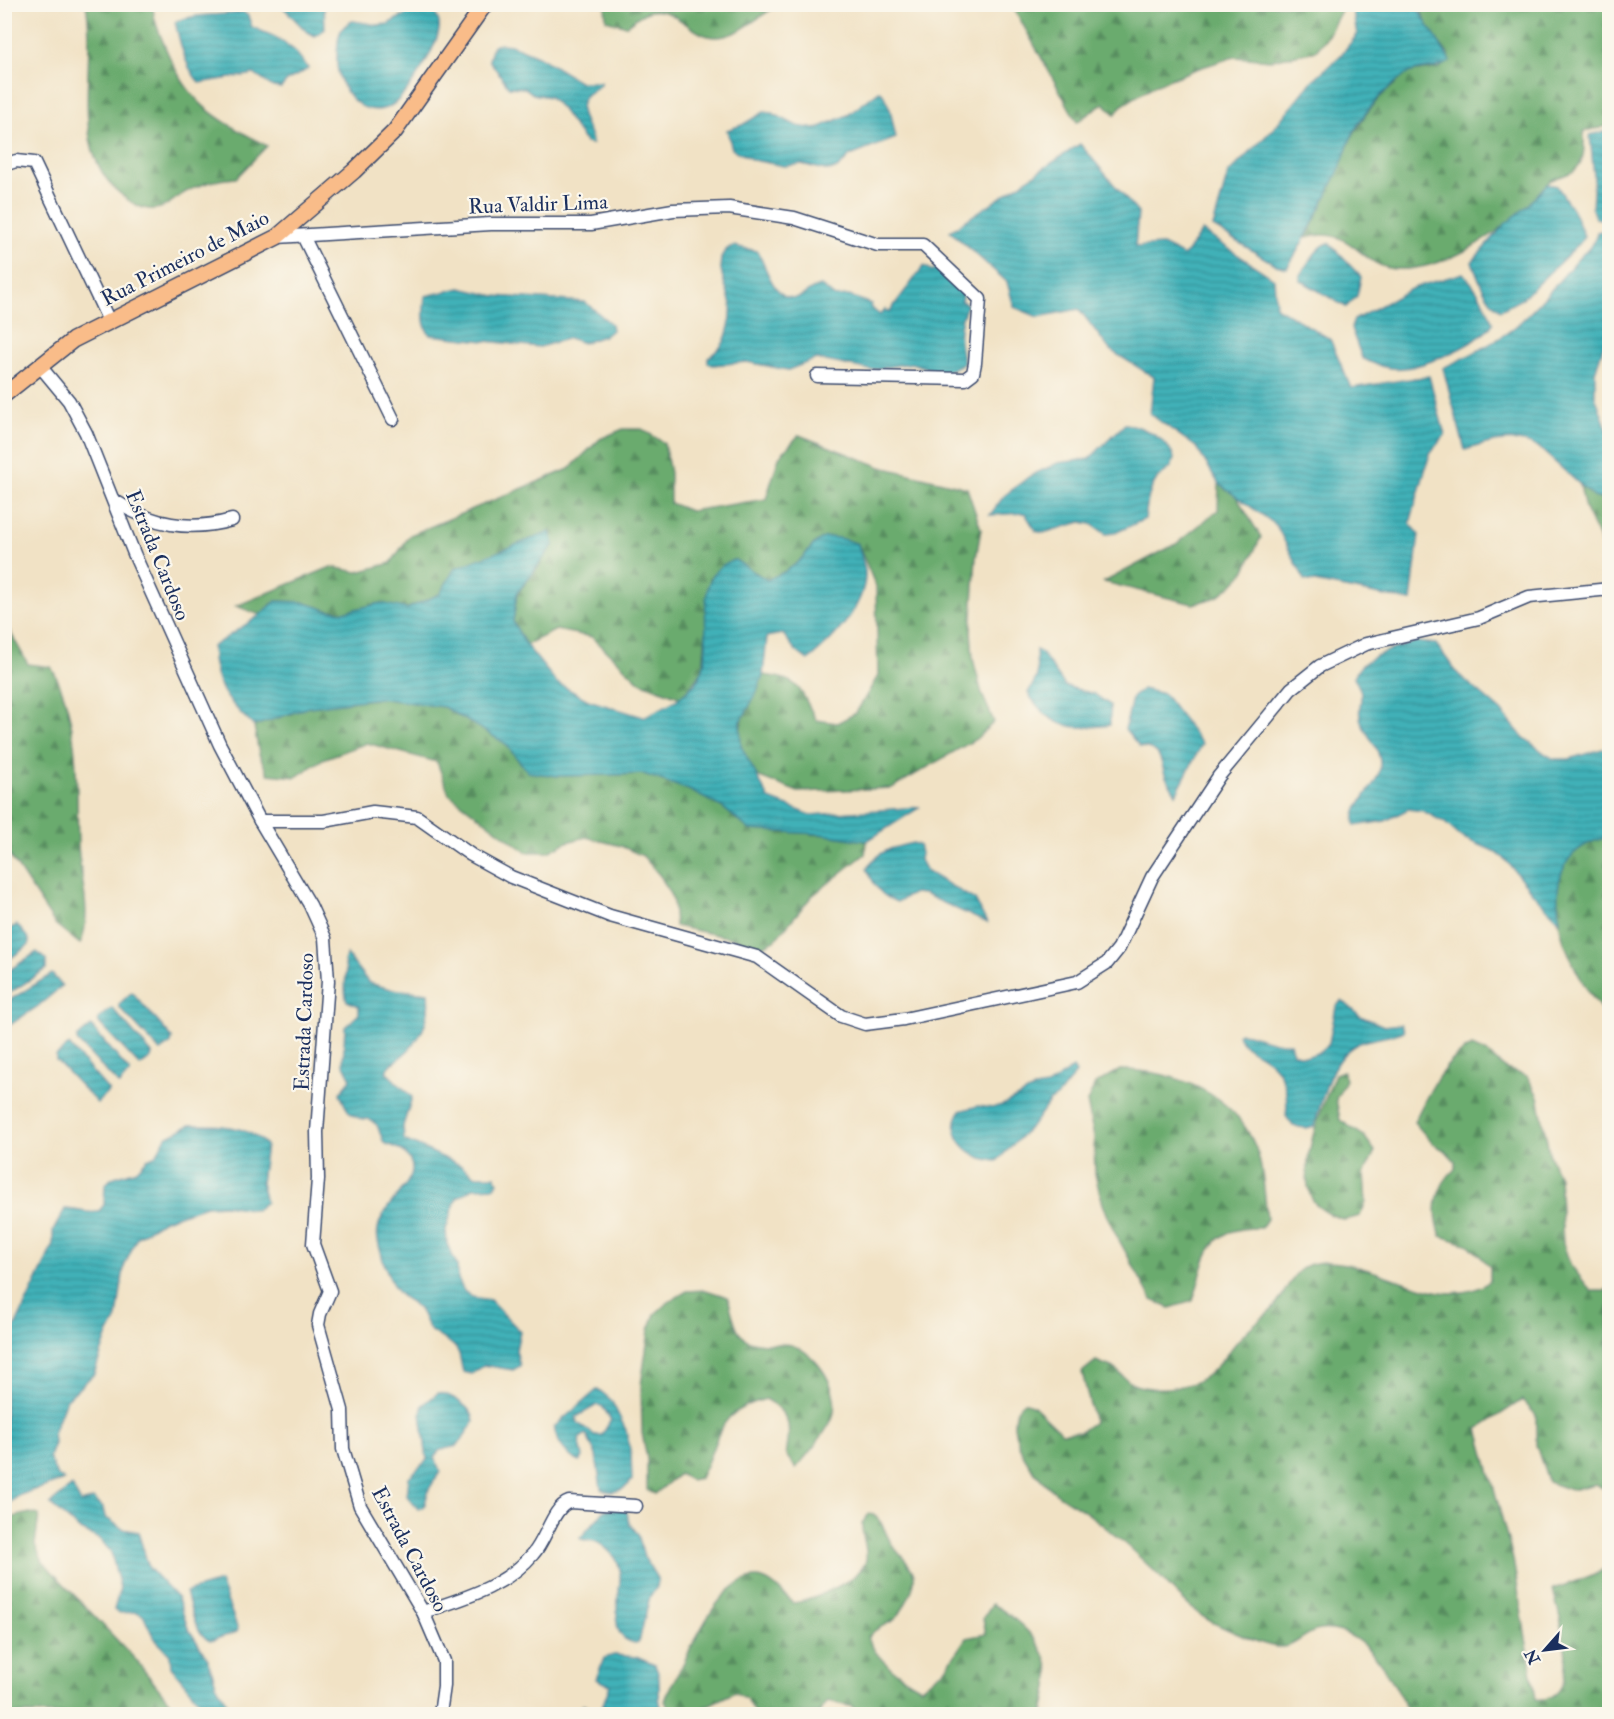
<svg xmlns="http://www.w3.org/2000/svg" width="1614" height="1719" font-family="'IM FELL Double Pica',serif">
	<style>
		.forest { fill: url(#forest-firs); stroke: #426d66; stroke-width: 1.5 }
		.water { fill: url(#water-rules); stroke: #2e708b; stroke-width: 1.5; fill-rule: evenodd }
		.lines { fill: none; stroke-linecap: round; stroke-linejoin: round }
		.minor-casing { stroke: #3b4a6d; stroke-width: 15 }
		.major-casing { stroke: #3b4a6d; stroke-width: 18 }
		.minor { stroke: #fff; stroke-width: 12 }
		.major { stroke: #f9bc89; stroke-width: 15 }
		.labels { text-anchor: middle; stroke-width: 4.5; stroke-linejoin: round; paint-order: stroke }
		.street-label { font-size: 21px; fill: #1b2f5e; stroke: #fbf7ec }
	</style>
	<defs>
		<pattern id="forest-firs" width="22" height="20" patternUnits="userSpaceOnUse" patternTransform="scale(1.5)"><rect width="22" height="20" fill="#6aab6e"/><path d="M5 1l3.5 6h-7zM16 11l3.5 6h-7z" fill="#568c5e"/></pattern>
		<pattern id="water-rules" width="6" height="5" patternUnits="userSpaceOnUse" patternTransform="scale(1.5)"><rect width="6" height="5" fill="#40b1b8"/><path d="M0 2.5h6" fill="none" stroke="#359099"/></pattern>
	</defs>
	<rect width="100%" height="100%" fill="#fbf7ec"/>
	<filter id="ink" filterUnits="userSpaceOnUse"><feTurbulence type="fractalNoise" baseFrequency=".0167" numOctaves="2"/><feDisplacementMap in="SourceGraphic" scale="12" xChannelSelector="R" yChannelSelector="G"/><feConvolveMatrix kernelMatrix="1 2 1 2 8 2 1 2 1" color-interpolation-filters="sRGB"/></filter>
	<filter id="wash" filterUnits="userSpaceOnUse"><feTurbulence type="fractalNoise" baseFrequency=".008" numOctaves="4" result="noise"/><feDisplacementMap in="SourceGraphic" scale="24" xChannelSelector="R" yChannelSelector="G"/><feGaussianBlur stdDeviation="1.35" result="paint"/><feColorMatrix in="noise" values="0 0 0 0 0 0 0 0 0 0 0 0 0 0 0 0 0 1.4 0 .05"/><feComposite in="paint" operator="in"/></filter>
	<g filter="url(#wash)">
		<rect width="100%" height="100%" fill="#f1e2c5"/>
		<!-- forest -->
		<g class="forest">
			<path d="M86 5H153C153 20 160 34 166 49 190 106 214 117 267 146L236 178C216 179 201 183 184 193 177 197 168 206 160 208 145 212 134 205 123 196 65 150 98 66 86 5Z"/>
			<path d="M605 5 774 4V8C755 18 740 36 717 37 692 38 676 6 650 11 642 13 632 21 626 26L606 20Z"/>
			<polygon points="1012,5 1344,5 1327,37 1316,51 1271,60 1234,57 1196,69 1155,85 1121,106 1115,115 1104,103 1077,122"/>
			<path d="M1419 5H1609V126L1584 131C1584 145 1586 160 1575 170 1568 176 1557 176 1550 181 1541 189 1534 200 1525 208 1493 238 1442 271 1396 269 1359 267 1352 223 1306 238L1339 169 1351 138 1366 114 1379 98 1409 72 1440 68 1449 55 1429 30Z"/>
			<path d="M623 429H642L664 443 670 473V503L690 511 766 499 779 457 799 435 881 467 967 488 981 529 976 558 971 631 973 659 982 694 994 722 976 739 892 788 798 792 757 776C752 767 744 757 741 747 734 722 755 698 763 675 801 679 799 688 816 720L837 723 856 713 878 676 876 587 858 544C809 525 820 549 789 569 783 573 775 576 767 580L735 560 710 578 703 670 681 698 640 682 592 637 556 630 526 645 513 622 517 593 541 564 485 558 455 568 440 594 406 609 381 603 344 612 327 610 302 602 276 601 260 615 236 606 331 567 358 572 391 563 410 535 569 469 600 439Z"/>
			<polygon points="1219,484 1236,496 1261,537 1244,572 1232,585 1217,597 1193,604 1104,582 1176,544 1218,510"/>
			<polygon points="1580,485 1594,497 1609,501 1609,560 1585,509"/>
			<path d="M4 606 8 628 28 664 51 667C81 718 76 787 78 844 79 876 94 914 80 944L55 924 5 848Z"/>
			<polygon points="379,698 444,707 505,743 528,772 558,776 644,774 689,790 722,807 750,830 820,834 867,841 865,854 812,896 775,940 759,948 736,939 675,926 673,900 661,877 643,856 621,846 586,837 567,842 548,852 526,852 449,794 437,762 367,743 323,759 296,777 268,774 259,754 254,726 309,707"/>
			<path d="M1609 837V1018C1567 974 1515 855 1609 837Z"/>
			<path d="M1472 1046 1487 1053 1506 1069 1527 1076 1538 1096 1550 1157 1559 1177 1563 1243 1570 1264 1591 1291H1605L1609 1287V1491L1595 1484 1571 1490 1548 1482 1536 1445V1415L1522 1400 1478 1429 1513 1559 1536 1699C1587 1703 1559 1616 1553 1589L1595 1575 1609 1565V1714H1408C1394 1679 1364 1624 1319 1630 1306 1632 1295 1647 1282 1647 1266 1648 1234 1632 1218 1625 1190 1613 1171 1586 1149 1566 1131 1549 1111 1531 1091 1516 1081 1508 1070 1503 1060 1496 1038 1480 1017 1454 1014 1426 1014 1415 1015 1409 1024 1402L1034 1406 1062 1433 1080 1432 1094 1422 1082 1372 1096 1361C1102 1364 1108 1365 1113 1368 1121 1373 1127 1382 1135 1385 1155 1391 1188 1389 1206 1376 1222 1364 1232 1345 1246 1332 1255 1322 1268 1316 1276 1305 1287 1291 1292 1270 1311 1264 1365 1249 1440 1320 1490 1281V1266L1469 1245 1441 1236C1432 1211 1435 1187 1455 1169V1161L1446 1151 1433 1144 1414 1122C1428 1094 1443 1060 1472 1046Z"/>
			<path d="M1120 1070C1173 1070 1234 1093 1255 1146 1263 1165 1265 1198 1267 1219L1261 1228C1204 1226 1207 1259 1193 1301L1170 1308 1152 1300 1114 1231 1103 1204 1095 1175 1094 1137 1087 1102 1095 1084Z"/>
			<path d="M1343 1071 1346 1080 1336 1099 1340 1120 1364 1136 1375 1151 1364 1174 1366 1202 1360 1216 1345 1220C1333 1216 1317 1210 1311 1197 1297 1164 1323 1105 1335 1074Z"/>
			<path d="M706 1290 728 1297C731 1308 734 1327 742 1336 754 1348 776 1342 791 1345 817 1352 843 1392 832 1419 827 1431 806 1457 796 1468L786 1455C791 1428 792 1415 766 1399 713 1413 722 1437 700 1478L690 1480 679 1474 655 1494 647 1490V1459L642 1433 641 1385 649 1330 655 1314 667 1303 687 1291Z"/>
			<polygon points="30,1513 39,1515 35,1545 43,1562 135,1659 179,1714 5,1714 5,1519"/>
			<path d="M870 1513C884 1520 884 1533 893 1546 910 1568 923 1571 907 1601 903 1607 900 1616 894 1620 884 1626 875 1628 868 1637 875 1660 901 1677 921 1688L946 1668 966 1638 986 1634 983 1618 992 1604C1016 1617 1046 1643 1049 1672 1050 1686 1045 1701 1043 1714H859L853 1707 828 1701 818 1714H756L747 1699 735 1692 690 1714H671L665 1701C669 1688 675 1679 681 1668 695 1641 719 1581 755 1578 770 1577 783 1594 793 1603 812 1601 861 1580 866 1560 868 1547 861 1536 862 1523Z"/>
		</g>
		<!-- water -->
		<g class="water">
			<polygon points="281,5 324,5 325,29 315,36 306,31"/>
			<path d="M1352 5H1415C1421 15 1449 56 1450 62 1437 71 1419 66 1407 74 1383 90 1361 114 1350 140 1346 150 1343 161 1339 170 1323 203 1307 237 1287 268L1276 265 1213 227 1228 174 1274 128 1313 80 1340 56 1357 35Z"/>
			<path d="M421 6H431C434 11 438 17 439 23 442 41 407 96 392 105 359 124 334 83 337 55 338 40 337 27 353 21L378 25 388 24Z"/>
			<path d="M243 12 248 16 252 27 275 37 294 50 308 68C299 77 288 76 281 88L273 87 254 74 200 83C185 68 180 42 175 22 198 12 219 17 243 12Z"/>
			<path d="M501 44 511 45 538 56 580 82H601C598 90 588 91 584 98 574 114 592 129 592 144L586 143 561 108 550 97 533 94 525 88 509 87 489 60 493 46Z"/>
			<polygon points="879,91 882,92 890,109 896,138 850,156 838,168 829,171 802,164 784,166 753,160 732,149 727,130 742,125 764,112 772,113 797,126 816,129 848,115"/>
			<polygon points="1609,131 1609,220 1595,218 1592,209 1594,176 1590,135"/>
			<polygon points="1080,144 1138,213 1135,247 1162,245 1184,256 1202,231 1274,279 1276,307 1330,339 1351,388 1429,376 1445,435 1430,453 1410,523 1419,534 1411,601 1305,580 1276,525 1219,484 1196,447 1150,414 1154,377 1110,350 1079,309 1038,317 1014,307 1007,282 950,231"/>
			<path d="M1547 184 1557 186 1573 210 1584 236 1580 243 1523 298 1501 310C1485 301 1479 278 1472 262L1505 224 1525 208Z"/>
			<path d="M1609 230V337L1604 344 1595 372V396L1609 434V501L1594 497 1538 447C1514 435 1489 442 1465 450L1443 368C1468 356 1494 344 1516 326 1538 307 1557 283 1576 261 1587 248 1593 250 1597 232Z"/>
			<path d="M1329 243 1361 277 1357 296 1346 307 1300 280V275C1307 265 1317 246 1329 243Z"/>
			<path d="M733 246 757 251C766 265 773 300 795 298 804 297 811 287 821 286L835 297 849 296 872 304 870 307 880 315 885 309 889 312 924 266 933 271 937 267 954 278 963 291 961 301 968 304C957 324 958 341 964 363L948 371 940 372 911 363 871 370 816 359 788 370 747 362 713 365 708 363V358C715 352 724 346 726 337 729 328 732 314 731 305 728 288 708 255 733 246Z"/>
			<path d="M1463 273C1477 288 1486 304 1493 323 1481 343 1426 366 1403 368 1388 370 1375 365 1362 358L1351 328 1354 320 1413 288Z"/>
			<path d="M460 288 495 296 585 302 611 324 612 330 606 335 583 343 569 338 540 347 430 335C421 323 424 310 425 296Z"/>
			<path d="M1125 424C1143 426 1168 439 1174 458 1173 471 1163 471 1156 480 1148 492 1147 505 1145 519L1115 533 1106 534 1091 524 1081 522 1043 533 1036 531 1025 513 990 515 1004 496 1030 476 1058 463 1089 459Z"/>
			<path d="M550 532 554 544 517 593 513 622 526 645 557 683 588 700 643 717C664 707 695 694 703 669 714 634 688 572 735 560L767 580C775 576 783 573 789 569 820 549 809 525 858 544 860 554 866 567 865 576 864 608 831 642 808 660L796 651 783 634 767 637 763 675 756 694 740 723 741 746 769 799 811 815 920 807 867 841 820 834 750 830 722 807 689 790 644 774 558 776 528 772 505 743 444 707 379 698 309 707 254 726C226 700 214 686 212 647L260 615 276 601 302 602 327 610 344 612 381 603 407 609 440 594 455 568Z"/>
			<path d="M1415 642 1436 644 1458 674 1501 711 1522 736 1547 755 1554 759H1569L1609 747V837C1564 845 1552 879 1560 921L1536 897 1505 859 1494 851 1461 837 1444 822 1423 811 1408 809 1385 821 1355 826C1350 804 1377 789 1380 768 1382 748 1367 738 1361 721 1357 711 1362 704 1361 694 1361 689 1356 682 1354 677 1362 655 1394 650 1415 642Z"/>
			<path d="M1036 650 1042 653 1065 686 1094 694 1110 705V725C1071 730 1051 729 1028 693L1037 677Z"/>
			<path d="M1142 689 1164 694 1202 744 1176 794C1173 788 1169 783 1166 777 1159 760 1164 749 1140 747L1125 729 1132 698Z"/>
			<path d="M913 843 919 845 921 853 920 860 926 871 975 900 987 923 924 894 914 893 897 902C880 896 874 885 867 869 876 851 894 847 913 843Z"/>
			<polygon points="17,925 29,939 29,945 5,962 5,931"/>
			<polygon points="37,952 46,960 46,969 5,996 5,973"/>
			<path d="M347 955 369 983 391 989 428 993C431 1018 422 1039 402 1056 395 1061 390 1064 386 1072L412 1097 403 1126 404 1140 460 1165 476 1176H495L498 1182 495 1187 473 1188 456 1199 446 1229 447 1244 457 1265 458 1279 464 1291 472 1297 490 1300 520 1331 516 1350 520 1366 513 1370 483 1365 472 1374 463 1372C461 1366 461 1360 459 1354 455 1342 441 1339 432 1332 426 1327 424 1315 418 1308 412 1301 402 1299 397 1291 389 1282 380 1252 378 1240 371 1201 438 1180 401 1150 396 1147 390 1146 384 1143L377 1125 369 1119C351 1120 346 1110 340 1093L351 1079 343 1063 345 1027 359 1014V1006L347 1001C342 988 349 975 344 961Z"/>
			<polygon points="52,974 62,986 37,1007 5,1028 5,1003"/>
			<polygon points="132,992 172,1038 171,1043 160,1051 119,1007 119,1004"/>
			<path d="M1342 1000 1360 1016 1384 1026 1401 1024 1404 1031C1390 1037 1376 1038 1362 1042 1329 1054 1324 1097 1314 1126L1306 1128 1293 1126 1286 1116C1289 1093 1284 1068 1262 1056 1252 1050 1242 1047 1238 1034 1245 1029 1273 1046 1290 1043L1293 1053C1306 1060 1321 1054 1329 1043L1336 1007Z"/>
			<polygon points="112,1008 152,1054 151,1058 140,1066 99,1023 98,1019"/>
			<polygon points="91,1026 130,1072 119,1085 77,1041 77,1038"/>
			<polygon points="69,1045 109,1091 97,1103 56,1060 56,1056"/>
			<path d="M1073 1068 1076 1073 1058 1096 1049 1102 1035 1122 997 1161C971 1160 945 1137 960 1111L978 1106 992 1108 1005 1104 1035 1088 1047 1086Z"/>
			<path d="M190 1125C218 1125 247 1124 266 1145L261 1183 266 1202 256 1210 225 1205 206 1206 164 1220 137 1237 124 1267 117 1318 106 1339 94 1374 66 1400 53 1433 54 1443 49 1457 57 1476 64 1480 20 1495 5 1506V1348L45 1263 53 1244V1231L65 1209C77 1209 85 1214 98 1212L104 1205 105 1185 112 1178 137 1170 147 1159 156 1155 166 1137Z"/>
			<path d="M598 1389 611 1400 626 1430 631 1454 632 1480C625 1491 611 1495 601 1489L596 1455 586 1434 579 1439 583 1457 579 1462C567 1456 556 1441 554 1427ZM597 1405 602 1406 611 1420 602 1435H595L578 1423 576 1417Z"/>
			<path d="M438 1393C451 1394 474 1408 474 1422L457 1446 440 1450 435 1456 440 1472 429 1489 424 1507 418 1509 407 1496 409 1477 427 1460 421 1413 423 1405Z"/>
			<polygon points="72,1486 81,1503 94,1499 103,1508 105,1517 123,1529 138,1532 149,1568 178,1599 188,1628 208,1659 216,1684 233,1714 210,1714 171,1667 170,1655 154,1638 143,1615 137,1612 118,1613 114,1610 120,1588 111,1552 101,1540 79,1529 50,1504"/>
			<path d="M606 1509H621L627 1512 629 1523 638 1534 644 1557 658 1580 657 1587 650 1596 639 1642 635 1643C598 1637 631 1579 616 1559 611 1552 601 1543 594 1541 588 1539 585 1541 580 1538Z"/>
			<path d="M220 1582 238 1629 237 1632 210 1641C196 1635 190 1606 186 1592Z"/>
			<path d="M614 1655 636 1657 655 1665C664 1683 654 1696 664 1714H576L583 1705 601 1710 610 1685 596 1679 604 1658Z"/>
		</g>
	</g>
	<g filter="url(#ink)">
		<g class="lines">
			<!-- minor casing -->
			<g class="minor-casing">
				<g id="minor">
					<polyline points="4,165 16,161 34,163 109,321"/>
					<polyline points="303,236 393,419"/>
					<polyline points="277,237 491,224 591,224 673,210 729,208 794,218 878,245 923,245 980,299 975,363 973,373 965,379 817,376"/>
					<polyline points="40,366 69,401 86,433 135,556 220,745 260,821 310,905 325,938 328,981 317,1132 318,1179 313,1244 330,1291 320,1314 318,1325 342,1410 343,1449 360,1506 423,1612 444,1661 444,1686 440,1714"/>
					<path d="M115 501C152 525 189 532 232 520"/>
					<polyline points="260,821 324,821 373,812 417,817 471,855 511,877 610,916 757,957 841,1016 865,1024 904,1019 1077,982 1107,963 1119,948 1152,877 1219,776 1291,689 1320,666 1366,644 1479,618 1529,597 1610,589"/>
					<path d="M423 1612C464 1598 504 1588 533 1554 546 1540 553 1507 569 1502L636 1506"/>
				</g>
			</g>
			<!-- major casing -->
			<g class="major-casing">
				<polyline id="major" points="4,395 73,340 277,237 354,171 395,131 485,4"/>
			</g>
			<!-- minor -->
			<use href="#minor" class="minor"/>
			<!-- major -->
			<use href="#major" class="major"/>
		</g>
	</g>
	<g class="labels">
		<!-- street labels -->
		<g class="street-label">
			<text transform="translate(538 204) rotate(-2)" y="7">Rua Valdir Lima</text>
			<text transform="translate(185 258) rotate(-27)" y="7">Rua Primeiro de Maio</text>
			<text transform="translate(158 555) rotate(68)" y="7">Estrada Cardoso</text>
			<text transform="translate(304 1022) rotate(-88)" y="7">Estrada Cardoso</text>
			<text transform="translate(410 1549) rotate(62)" y="7">Estrada Cardoso</text>
		</g>
	</g>
	<!-- margin -->
	<rect width="1614" height="1719" fill="none" stroke="#fbf7ec" stroke-width="24"/>
	<!-- north arrow -->
	<g transform="translate(1545 1650) rotate(242)" stroke="#fbf7ec" stroke-width="4.5" paint-order="stroke">
	<path d="M0-4.5L10 22L0 15L-10 22Z" fill="#1b2f5e"/>
	<text y="-9" font-size="16" font-weight="bold" text-anchor="middle" fill="#1b2f5e">N</text>
	</g>
</svg>
